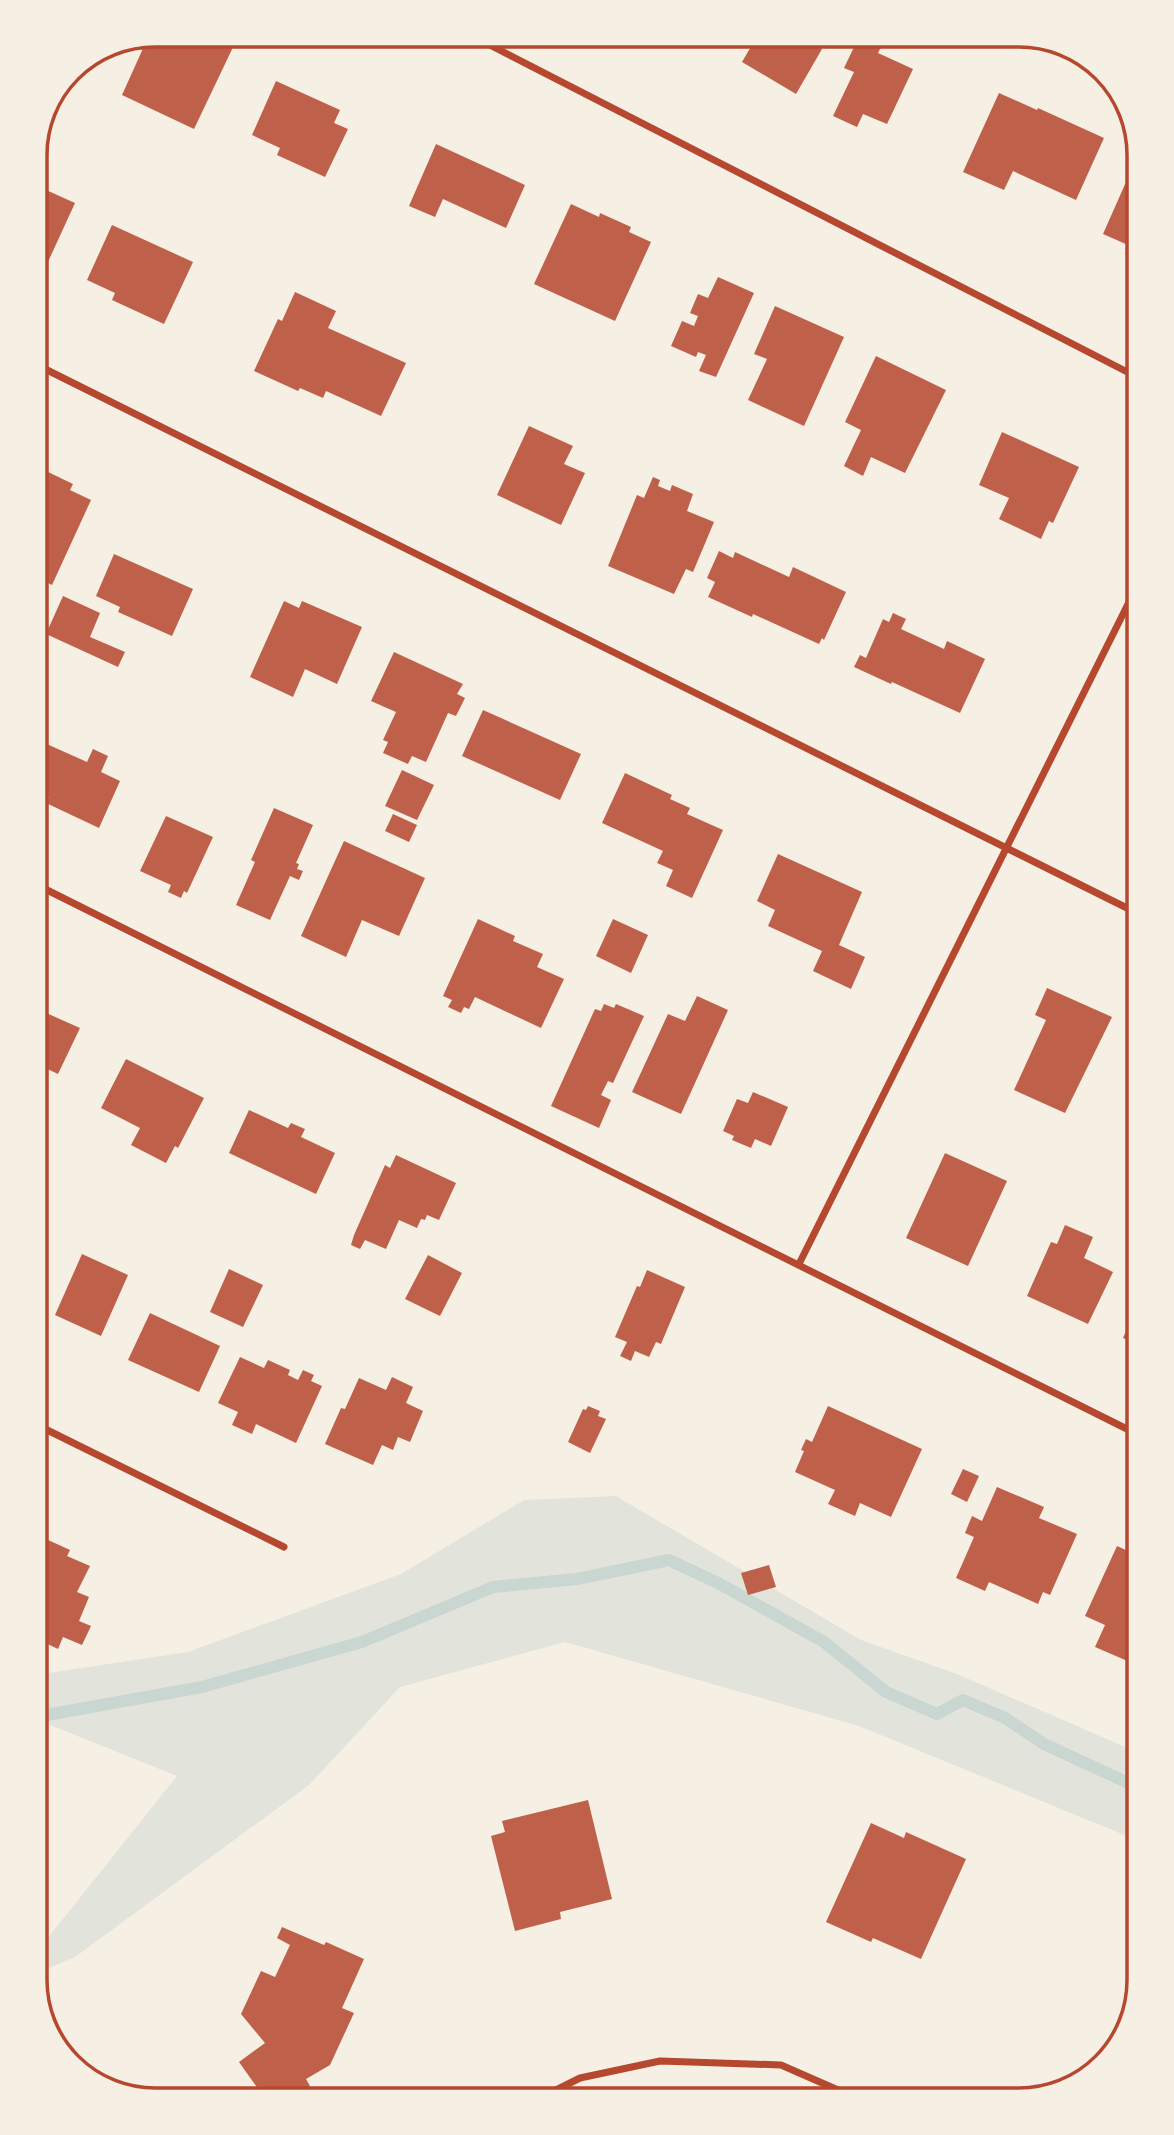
<svg xmlns="http://www.w3.org/2000/svg" width="1174" height="2135" font-family="Montserrat,sans-serif">
	<style>
		.green { fill: #e2e4dc }
		.lines { fill: none; stroke-linecap: round; stroke-linejoin: round }
		.stream { stroke: #c9d6d2; stroke-width: 12 }
		.building { fill: #bf614a }
		.minor { stroke: #b5482f; stroke-width: 7 }
		.rim { fill: none; stroke: #b5482f; stroke-width: 3.5 }
	</style>
	<rect width="100%" height="100%" fill="#f6efe4"/>
	<!-- green -->
	<polygon class="green" points="616,1496 861,1640 957,1674 1139,1753 1139,1841 859,1726 565,1642 400,1687 309,1785 75,1957 35,1974 35,1954 177,1776 35,1719 35,1675 188,1652 401,1574 524,1500"/>
	<g class="lines">
		<!-- stream -->
		<polyline class="stream" points="35,1717 202,1687 362,1642 493,1587 577,1579 669,1560 720,1584 824,1642 886,1692 937,1714 963,1700 1005,1718 1044,1744 1139,1788"/>
	</g>
	<!-- building -->
	<g class="building">
		<polygon points="809,37 807,41 822,49 796,94 742,62 756,38"/>
		<polygon points="852,37 864,37 882,45 878,53 913,69 887,124 863,114 857,127 833,116 854,72 844,68 856,43 850,41"/>
		<polygon points="235,43 194,129 122,95 145,44"/>
		<polygon points="276,81 340,110 334,123 348,129 325,177 277,155 280,148 252,135"/>
		<polygon points="999,93 1037,110 1038,108 1104,138 1076,200 1013,171 1004,190 963,172"/>
		<polygon points="436,144 525,185 506,228 443,199 435,217 409,206"/>
		<polygon points="1139,165 1139,252 1136,259 1125,254 1128,245 1103,234 1126,182 1130,184"/>
		<polygon points="35,185 75,203 47,264 35,259"/>
		<polygon points="571,204 599,217 600,213 631,227 629,232 651,242 615,321 534,284"/>
		<polygon points="112,225 193,262 164,324 112,300 115,293 87,280"/>
		<polygon points="718,277 754,293 716,377 699,371 706,355 698,352 696,357 671,346 682,321 694,326 698,316 690,313 698,294 708,298"/>
		<polygon points="295,292 336,311 328,328 406,363 381,416 326,391 323,398 300,388 298,391 254,371 278,319 282,321"/>
		<polygon points="775,306 844,337 804,426 748,400 767,359 754,354"/>
		<polygon points="876,356 946,390 905,473 871,457 863,476 844,466 861,430 845,422"/>
		<polygon points="529,426 573,446 564,464 585,473 561,525 497,495"/>
		<polygon points="1002,432 1079,467 1053,523 1049,521 1041,539 999,519 1009,498 979,485"/>
		<polygon points="44,470 73,484 70,490 91,500 52,585 35,577 35,488"/>
		<polygon points="653,477 660,480 658,486 670,491 672,485 693,494 687,511 714,522 693,572 686,569 674,594 608,566 637,495 644,498"/>
		<polygon points="719,551 733,558 735,552 789,577 793,567 846,592 824,640 822,638 819,644 753,614 752,617 708,597 715,582 707,578"/>
		<polygon points="114,554 193,589 172,636 118,612 120,607 96,596"/>
		<polygon points="63,596 100,613 90,637 125,652 118,667 46,634"/>
		<polygon points="284,601 299,608 302,601 362,627 337,684 305,669 293,697 250,677"/>
		<polygon points="893,613 906,619 901,629 944,649 947,641 985,659 960,713 892,682 891,684 854,667 860,655 866,658 883,619 889,622"/>
		<polygon points="394,652 463,684 457,694 465,698 456,716 448,713 426,762 412,756 408,764 383,753 388,742 383,740 396,712 371,701"/>
		<polygon points="483,710 581,754 560,800 462,756"/>
		<polygon points="40,741 87,762 93,749 108,756 101,772 120,781 99,828 46,803 49,797 35,791 35,752"/>
		<polygon points="402,770 434,785 417,820 385,806"/>
		<polygon points="625,773 672,795 670,799 690,808 687,814 723,830 692,898 666,886 673,870 657,863 663,851 602,823"/>
		<polygon points="274,808 313,825 296,863 299,864 297,869 303,871 299,880 290,876 270,920 236,905 255,862 251,860"/>
		<polygon points="393,814 417,825 409,842 385,831"/>
		<polygon points="166,816 213,837 187,893 184,891 181,898 168,892 171,885 140,871"/>
		<polygon points="344,841 425,878 399,936 362,920 346,957 301,936"/>
		<polygon points="778,854 862,892 839,945 865,957 851,989 813,971 822,951 768,926 775,910 757,901"/>
		<polygon points="478,919 515,936 513,941 543,954 537,967 564,979 541,1028 475,997 469,1009 464,1007 461,1013 448,1007 452,1000 443,996"/>
		<polygon points="613,919 648,935 631,973 596,956"/>
		<polygon points="1047,988 1112,1017 1065,1113 1014,1090 1046,1020 1035,1015"/>
		<polygon points="697,996 728,1010 681,1114 632,1092 668,1014 685,1021"/>
		<polygon points="604,1004 614,1008 616,1004 644,1016 613,1083 608,1081 601,1095 611,1100 599,1128 551,1106 595,1009 601,1011"/>
		<polygon points="35,1008 80,1028 58,1074 41,1066 35,1079"/>
		<polygon points="126,1059 204,1098 178,1148 175,1146 166,1163 131,1145 140,1128 101,1108"/>
		<polygon points="753,1092 788,1107 771,1146 755,1139 751,1148 732,1140 734,1136 723,1131 737,1099 748,1103"/>
		<polygon points="249,1110 288,1128 291,1123 305,1129 301,1137 335,1153 316,1194 229,1153"/>
		<polygon points="945,1153 1007,1181 968,1266 906,1238"/>
		<polygon points="396,1155 456,1183 439,1220 427,1215 425,1220 421,1219 417,1228 399,1220 386,1249 365,1240 360,1249 351,1245 354,1235 385,1165 390,1168"/>
		<polygon points="1065,1225 1093,1237 1084,1258 1113,1272 1088,1324 1027,1296 1051,1242 1057,1244"/>
		<polygon points="35,1226 48,1232 35,1261"/>
		<polygon points="82,1254 128,1275 101,1336 55,1315"/>
		<polygon points="428,1255 462,1273 440,1316 405,1299"/>
		<polygon points="229,1269 263,1285 243,1327 210,1312"/>
		<polygon points="647,1270 685,1287 661,1344 656,1342 649,1357 635,1351 631,1361 620,1356 627,1342 615,1337 637,1286 640,1287"/>
		<polygon points="1139,1303 1139,1345 1123,1338"/>
		<polygon points="150,1313 220,1346 199,1392 128,1360"/>
		<polygon points="240,1357 264,1368 268,1360 290,1370 288,1375 298,1380 303,1370 314,1375 311,1381 322,1386 296,1443 256,1424 252,1434 232,1425 238,1412 218,1403"/>
		<polygon points="392,1377 413,1387 406,1403 423,1411 410,1442 398,1437 393,1450 382,1445 373,1465 325,1444 341,1408 345,1409 359,1378 386,1390"/>
		<polygon points="588,1406 600,1411 598,1416 606,1419 590,1453 568,1442 583,1409 586,1410"/>
		<polygon points="828,1406 922,1449 891,1517 860,1503 855,1516 828,1504 835,1490 795,1472 804,1451 801,1450 806,1439 812,1442"/>
		<polygon points="963,1469 979,1476 967,1502 951,1494"/>
		<polygon points="997,1487 1044,1507 1039,1518 1077,1534 1050,1595 1043,1592 1038,1604 989,1582 985,1591 956,1578 974,1537 965,1533 972,1516 982,1521"/>
		<polygon points="35,1534 70,1550 67,1556 90,1566 77,1592 89,1597 79,1621 91,1626 82,1645 63,1637 58,1649 35,1638"/>
		<polygon points="1117,1546 1139,1556 1139,1666 1095,1647 1105,1625 1085,1616"/>
		<polygon points="769,1565 776,1587 748,1595 741,1573"/>
		<polygon points="588,1800 612,1899 560,1912 561,1919 515,1931 491,1836 505,1832 502,1821"/>
		<polygon points="871,1823 904,1838 906,1832 966,1859 921,1959 873,1938 871,1942 826,1922"/>
		<polygon points="282,1927 324,1945 326,1942 364,1959 342,2008 354,2013 330,2065 306,2079 310,2086 292,2100 266,2100 239,2062 265,2043 241,2014 261,1971 275,1977 290,1945 277,1938"/>
		<polygon points="1139,1977 1119,2047 1114,2050 1107,2047"/>
	</g>
	<g class="lines">
		<!-- minor -->
		<g class="minor">
			<polyline points="480,40 1139,378"/>
			<polyline points="35,364 1139,914"/>
			<polyline points="35,884 1139,1435"/>
			<polyline points="799,1264 1139,582"/>
			<polyline points="35,1424 284,1547"/>
			<polyline points="536,2100 580,2078 660,2061 781,2065 861,2100"/>
		</g>
	</g>
	<!-- crop -->
	<path d="M0 0H1174V2135H0ZM155 47H1019A108 108 0 0 1 1127 155V1980A108 108 0 0 1 1019 2088H155A108 108 0 0 1 47 1980V155A108 108 0 0 1 155 47Z" fill="#f6efe4" fill-rule="evenodd"/>
	<path class="rim" d="M155 47H1019A108 108 0 0 1 1127 155V1980A108 108 0 0 1 1019 2088H155A108 108 0 0 1 47 1980V155A108 108 0 0 1 155 47Z"/>
</svg>
